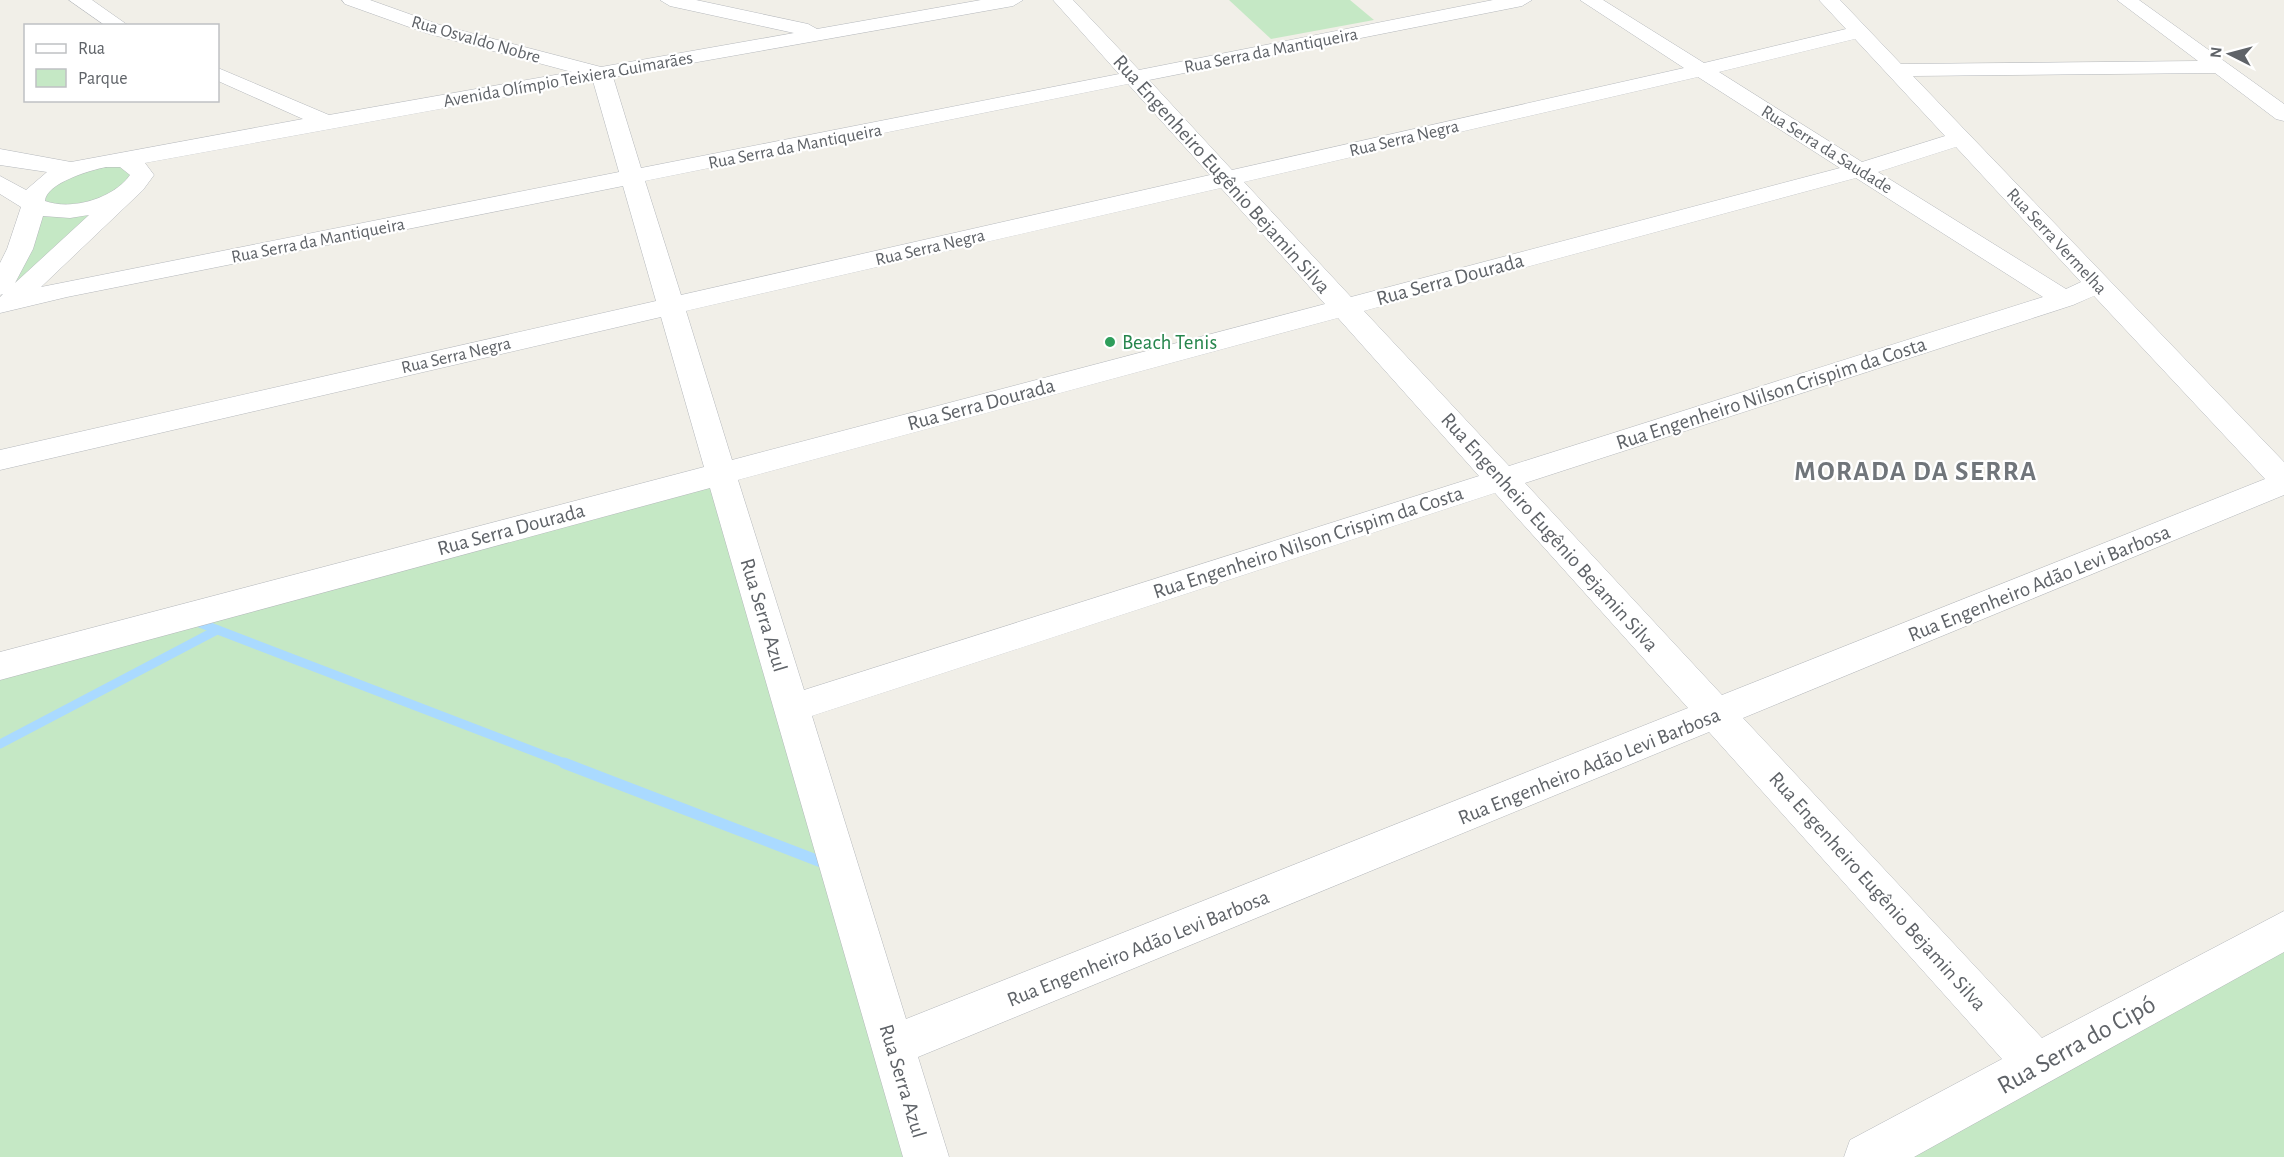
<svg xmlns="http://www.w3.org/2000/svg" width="2284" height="1157" font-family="'Alegreya Sans',sans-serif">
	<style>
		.green { fill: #c5e8c5 }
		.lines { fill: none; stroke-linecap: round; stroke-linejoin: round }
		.stream-far1 { stroke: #aadaff; stroke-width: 9 }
		.stream { stroke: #aadaff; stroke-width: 11 }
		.minor-casing { stroke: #b5b8bc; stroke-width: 1 }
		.minor { fill: #fff; fill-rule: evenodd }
		.leisure-dot { fill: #2e9e5b; stroke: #fff; stroke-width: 2 }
		.labels { text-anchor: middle; stroke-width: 4.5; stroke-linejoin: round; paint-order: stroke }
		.far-street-label { font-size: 18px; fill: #5f6368; stroke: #fff }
		.street-label { font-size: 21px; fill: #5f6368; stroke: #fff }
		.leisure-label { font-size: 21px; fill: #27864d; stroke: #fff; text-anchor: start }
		.near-street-label { font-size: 26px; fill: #5f6368; stroke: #fff }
		.district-label { font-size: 27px; font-weight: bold; letter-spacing: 1.5px; fill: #70757a; stroke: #fff }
	</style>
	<rect width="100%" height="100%" fill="#f1efe8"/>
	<!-- green -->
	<g class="green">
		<polygon points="1229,0 1350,0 1374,20 1271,39"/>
		<polygon points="118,163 136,176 95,203 50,207 38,196 49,182"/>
		<polygon points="111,202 3,294 38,212"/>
		<polygon points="721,473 926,1157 0,1157 0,666"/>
		<polygon points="2284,930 2284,1157 1867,1157"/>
	</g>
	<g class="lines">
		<!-- stream-far1 -->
		<g class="stream-far1">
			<polyline points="192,620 567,764"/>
			<polyline points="0,744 217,630"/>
		</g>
		<!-- stream -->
		<polyline class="stream" points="564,763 829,865"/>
		<!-- minor casing -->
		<g class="minor-casing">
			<g id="minor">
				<polygon points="69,0 92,0 129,26 106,26"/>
				<path d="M342 0H370L440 25 601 67 794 33 670 6 660 0H696L808 24 817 29 981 0H1023L1013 6 613 77 641 168 1119 74 1053 0H1073L1139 70 1493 0H1532L1522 6 1149 80 1232 170 1684 68 1580 0H1603L1704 63 1846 29 1819 0H1840L1901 64 2198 61 2117 0H2139L2284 104V121L2276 119 2215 73 1913 76 2284 462V495L1743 718 2042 1038 2284 911V952L1914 1157H1844L1850 1140 2002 1059 1709 732 918 1057 949 1157H903L710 488 0 680V652L704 467 661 317 0 470V450L656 301 623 186 67 297 0 313V297L3 294 0 295V263L7 249 21 207 0 194V176L26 190 47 172 0 165V149L71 162 303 119 218 81V68L329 115 572 72 426 33 345 4ZM1855 39 1945 136 1862 162 1719 72ZM1698 77 1840 168 1351 297 1244 182ZM593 81 619 172 41 287 143 190 154 175 145 163ZM1128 84 1210 175 681 295 645 181ZM1956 147 2081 282 2066 289 1878 172ZM106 167H120L130 175C114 198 72 211 45 201 46 183 91 170 106 167ZM1856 178 2043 297 1509 466 1364 311ZM1221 188 1325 304 732 460 686 311ZM89 215 15 283 33 249 43 216 70 218ZM2094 296 2265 479 1722 695 1525 483 2073 305ZM1338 318 1479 476 804 690 738 480ZM1495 493 1688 708 906 1019 812 716Z"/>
			</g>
		</g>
		<!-- minor -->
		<use href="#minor" class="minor"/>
	</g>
	<!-- markers -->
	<circle class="leisure-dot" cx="1110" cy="342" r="6"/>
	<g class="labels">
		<!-- far-street labels -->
		<g class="far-street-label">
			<text transform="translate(476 39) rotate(16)" y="6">Rua Osvaldo Nobre</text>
			<text transform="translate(1271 50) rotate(-11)" y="6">Rua Serra da Mantiqueira</text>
			<text transform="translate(568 79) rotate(-10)" y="6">Avenida Olímpio Teixiera Guimarães</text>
			<text transform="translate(1404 138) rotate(-13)" y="6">Rua Serra Negra</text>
			<text transform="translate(795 146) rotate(-11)" y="6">Rua Serra da Mantiqueira</text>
			<text transform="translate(1827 149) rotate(32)" y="6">Rua Serra da Saudade</text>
			<text transform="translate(318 240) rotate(-11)" y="6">Rua Serra da Mantiqueira</text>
			<text transform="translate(2057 241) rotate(47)" y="6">Rua Serra Vermelha</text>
			<text transform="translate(930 247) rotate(-13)" y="6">Rua Serra Negra</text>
			<text transform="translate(456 355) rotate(-13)" y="6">Rua Serra Negra</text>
		</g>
		<!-- street labels -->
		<g class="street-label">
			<text transform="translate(1222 174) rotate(48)" y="7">Rua Engenheiro Eugênio Bejamin Silva</text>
			<text transform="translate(1450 279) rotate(-15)" y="7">Rua Serra Dourada</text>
			<text transform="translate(1771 393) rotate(-18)" y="7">Rua Engenheiro Nilson Crispim da Costa</text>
			<text transform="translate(981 404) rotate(-15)" y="7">Rua Serra Dourada</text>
			<text transform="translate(511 529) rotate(-15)" y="7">Rua Serra Dourada</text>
			<text transform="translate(1550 532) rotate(48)" y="7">Rua Engenheiro Eugênio Bejamin Silva</text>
			<text transform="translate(1308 542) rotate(-18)" y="7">Rua Engenheiro Nilson Crispim da Costa</text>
			<text transform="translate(2039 583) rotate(-22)" y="7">Rua Engenheiro Adão Levi Barbosa</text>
			<text transform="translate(764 615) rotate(73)" y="7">Rua Serra Azul</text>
			<text transform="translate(1589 766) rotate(-22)" y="7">Rua Engenheiro Adão Levi Barbosa</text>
			<text transform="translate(1878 891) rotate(48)" y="7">Rua Engenheiro Eugênio Bejamin Silva</text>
			<text transform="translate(1138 948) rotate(-22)" y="7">Rua Engenheiro Adão Levi Barbosa</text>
			<text transform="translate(903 1081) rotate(73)" y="7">Rua Serra Azul</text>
		</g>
		<!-- leisure labels -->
		<g class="leisure-label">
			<text x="1122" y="349">Beach Tenis</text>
		</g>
		<!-- near-street labels -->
		<g class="near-street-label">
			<text transform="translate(2076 1044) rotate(-29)" y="9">Rua Serra do Cipó</text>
		</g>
		<!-- district labels -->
		<g class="district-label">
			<text x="1916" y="480">MORADA DA SERRA</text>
		</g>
	</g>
	<!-- legend -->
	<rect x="24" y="24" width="195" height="78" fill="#ffffff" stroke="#bfc1c3" stroke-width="1.5"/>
	<rect x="36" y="44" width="30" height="9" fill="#ffffff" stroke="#bfc1c3" stroke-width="1.5"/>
	<text x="78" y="54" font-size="18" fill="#5f6368">Rua</text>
	<rect x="36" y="69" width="30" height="18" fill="#c5e8c5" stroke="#bfc1c3" stroke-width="1.5"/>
	<text x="78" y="84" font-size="18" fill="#5f6368">Parque</text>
	<!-- north arrow -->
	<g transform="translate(2230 54) rotate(276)" stroke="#ffffff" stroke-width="4.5" paint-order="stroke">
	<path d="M0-4.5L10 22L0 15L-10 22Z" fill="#5f6368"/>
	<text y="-9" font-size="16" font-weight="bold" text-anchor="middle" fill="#5f6368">N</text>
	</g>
</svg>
